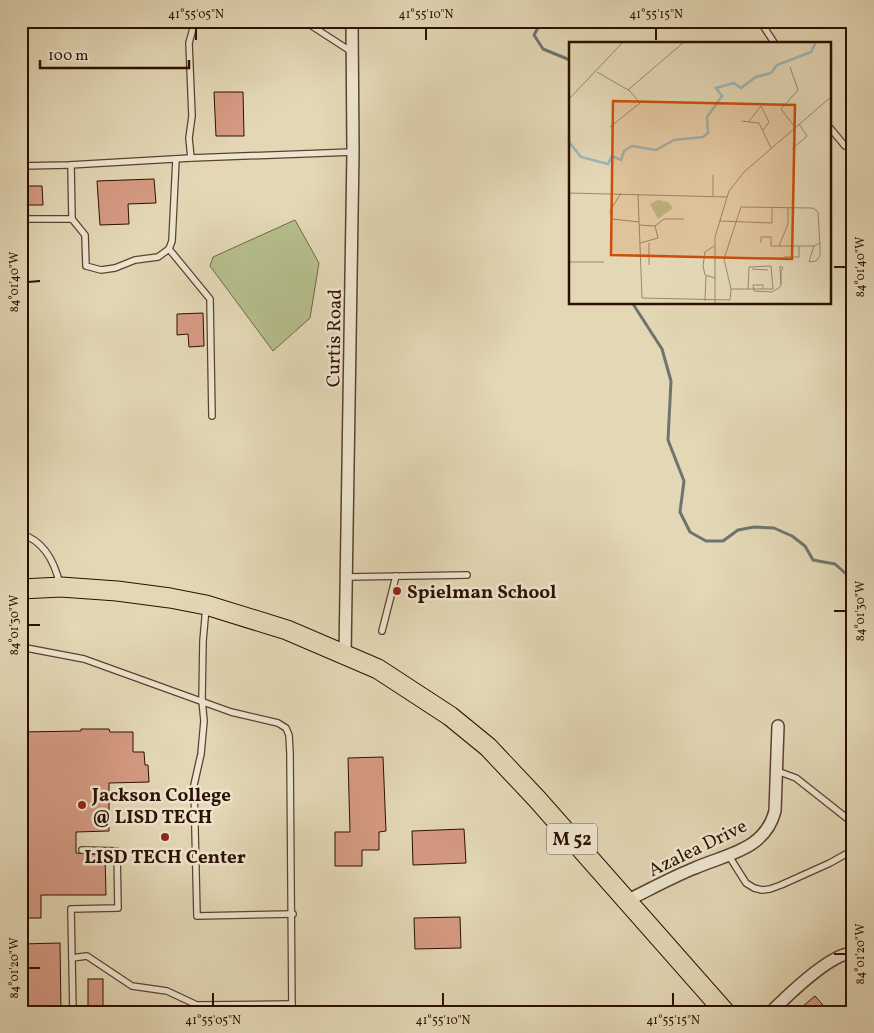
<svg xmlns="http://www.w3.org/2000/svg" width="874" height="1033" font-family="Vollkorn,serif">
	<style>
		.green { fill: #b5be8c; stroke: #716746 }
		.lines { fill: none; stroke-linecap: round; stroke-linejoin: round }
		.stream { stroke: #6f746f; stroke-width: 3 }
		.building { fill: #d59a82; stroke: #2d1001 }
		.lane-casing { stroke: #5a422e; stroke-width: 8 }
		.street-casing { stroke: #5a422e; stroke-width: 14 }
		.primary-casing { stroke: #2d1001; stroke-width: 21 }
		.lane { stroke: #ede5cf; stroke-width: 5.5 }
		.street { stroke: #ede5cf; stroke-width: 11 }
		.primary { stroke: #e3d7b5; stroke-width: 19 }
		.ticks { fill: none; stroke: #2d1001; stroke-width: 2 }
		.poi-dot { fill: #8f2418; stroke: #ede5cf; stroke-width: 2 }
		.labels { text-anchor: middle; stroke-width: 5; stroke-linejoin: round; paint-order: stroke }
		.shield { fill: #ede5cf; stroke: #67503f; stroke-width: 1 }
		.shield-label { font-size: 18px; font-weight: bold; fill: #2d1001 }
		.street-label { font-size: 19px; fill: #2d1001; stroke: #ede5cf }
		.poi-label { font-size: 19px; font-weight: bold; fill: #2d1001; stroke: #ede5cf; text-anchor: start }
		.inset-river { fill: none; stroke: #9bb6b9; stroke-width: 2.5 }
		.inset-road { fill: none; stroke: #9a876d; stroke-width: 1 }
		.view { fill: #cc4e0a; fill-opacity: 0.15; stroke: #cc4e0a; stroke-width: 2.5 }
		.inset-edge { fill: none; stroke: #2d1001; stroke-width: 2.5 }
		.neatline { fill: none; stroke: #2d1001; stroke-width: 2 }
		.ticks-label { font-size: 12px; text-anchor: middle; fill: #2d1001 }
	</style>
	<rect width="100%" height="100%" fill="#e3d7b5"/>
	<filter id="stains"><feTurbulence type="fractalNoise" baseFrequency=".004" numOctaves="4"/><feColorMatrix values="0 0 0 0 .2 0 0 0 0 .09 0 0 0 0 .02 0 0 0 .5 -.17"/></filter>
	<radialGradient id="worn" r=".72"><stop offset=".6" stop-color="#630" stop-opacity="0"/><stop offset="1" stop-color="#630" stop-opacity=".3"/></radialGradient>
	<!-- green -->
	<polygon class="green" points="295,220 319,263 310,318 273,351 210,266 213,257"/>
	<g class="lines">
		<!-- stream -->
		<g class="stream">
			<polyline points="544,21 540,24 534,35 543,49 570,60"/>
			<polyline points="633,304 662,349 671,381 668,440 684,481 680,512 690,532 706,541 723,541 738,530 754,527 774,528 792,536 805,546 813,560 835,564 853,580"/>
		</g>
	</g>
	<!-- building -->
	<g class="building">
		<polygon points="214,92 243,92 244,136 216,136"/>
		<polygon points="154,179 156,203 128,204 129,224 100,225 97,181"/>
		<polygon points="21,186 42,186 43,205 21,205"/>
		<polygon points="203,313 204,346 189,347 188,334 177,335 177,314"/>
		<polygon points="81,729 109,729 110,732 133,732 133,752 144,752 145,765 148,765 149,782 109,783 109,831 76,832 76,853 105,855 106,895 41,895 41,918 21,918 21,732 81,731"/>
		<polygon points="383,757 386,831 379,832 379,850 362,850 362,866 335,866 335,832 350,832 348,758"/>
		<polygon points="464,829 466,863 413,865 412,831"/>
		<polygon points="460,917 461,948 415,949 414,918"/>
		<polygon points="60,943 61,1012 21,1012 21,944"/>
		<rect x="88" y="979" width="15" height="33"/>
		<polygon points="815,996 829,1012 806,1012 802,1007"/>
	</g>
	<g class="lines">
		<!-- lane casing -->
		<g class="lane-casing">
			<g id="lane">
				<polyline points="304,21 352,52"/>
				<polyline points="760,21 775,44"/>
				<polyline points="830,128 845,146 853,149"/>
				<polyline points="191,158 189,138 192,116 189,43 195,21"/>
				<polyline points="71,165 72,219 85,235 86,266 101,270 115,268 135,260 158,257 169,249 172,241 176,159"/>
				<polyline points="21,166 69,165 191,158 353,152"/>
				<polyline points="21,219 72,219"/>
				<polyline points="169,249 210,299 212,416"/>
				<path d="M21 534C45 541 55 563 60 585"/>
				<polyline points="347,577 467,575"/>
				<polyline points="206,607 203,641 202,700 204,721 201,754 194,785 197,916 293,914"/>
				<polyline points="382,631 396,576"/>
				<polyline points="21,647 84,659 231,712 278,723 286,728 289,735 290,753 292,1012"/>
				<polyline points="777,771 796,778 853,823"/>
				<polyline points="729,856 746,883 754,888 762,890 770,889 781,885 830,863 853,850"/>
				<polyline points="72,958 87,956 132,986 167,991 197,1005 292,1004"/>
				<polyline points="73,1012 71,909 118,908 117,851 82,850"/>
			</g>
		</g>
		<!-- street casing -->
		<g class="street-casing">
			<g id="street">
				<polyline points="345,655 353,152 352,21"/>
				<path d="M626 901C649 890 672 877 695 868 727 854 765 850 775 811L778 726"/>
				<path d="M771 1012C787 996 831 953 853 953"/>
			</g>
		</g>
		<!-- primary casing -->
		<g class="primary-casing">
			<polyline id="primary" points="21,589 61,587 117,591 170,598 206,605 287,630 378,669 450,716 488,747 537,799 725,1012"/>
		</g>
		<!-- lane -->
		<use href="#lane" class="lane"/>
		<!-- street -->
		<use href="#street" class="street"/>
		<!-- primary -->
		<use href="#primary" class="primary"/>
	</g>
	<!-- ticks -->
	<path class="ticks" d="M196 28V40M426 28V40M656 28V40M834 267H846M28 282 40 281M834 611H846M28 625H40M834 954H846M28 968H40M213 993V1006M443 993V1006M673 993V1006"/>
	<!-- markers -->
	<g class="poi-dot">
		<circle cx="397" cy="591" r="5"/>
		<circle cx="82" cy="805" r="5"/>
		<circle cx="165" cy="837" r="5"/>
	</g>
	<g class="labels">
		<!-- shield labels -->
		<rect class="shield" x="547" y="823.5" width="50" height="31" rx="4"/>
		<g class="shield-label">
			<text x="572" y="845">M 52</text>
		</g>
		<!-- street labels -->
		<g class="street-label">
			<text transform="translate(333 338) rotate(-89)" y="7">Curtis Road</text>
			<text transform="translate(697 847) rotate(-26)" y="7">Azalea Drive</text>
		</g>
		<!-- poi labels -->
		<g class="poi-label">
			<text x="407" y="598">Spielman School</text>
			<text x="92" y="801">Jackson College<tspan x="92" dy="22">@ LISD TECH</tspan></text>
			<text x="165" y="863" text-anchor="middle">LISD TECH Center</text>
		</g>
	</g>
	<!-- overview -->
	<g transform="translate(569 42)">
		<rect width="262" height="262" fill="#e3d7b5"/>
		<path d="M89 158 99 160 104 166 89 177 81 162Z" fill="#b5be8c"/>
		<path class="inset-river" d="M0 94V100L12 115 39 122 43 114 52 118 55 109 63 104 87 108 105 98 134 95 139 91 138 75 153 54 147 46 165 41 172 46 187 35 202 31 208 23 242 10 247 0"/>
		<path class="inset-road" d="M221 25 229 48 212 67 226 85M28 30 61 49 71 61 41 85M59 48 115 0M0 57 54 0M172 79 190 81 202 106M180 79 192 64 200 80 194 88M223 107 238 94 230 82M144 133V154M0 151 158 155M52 151 41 169 43 177 70 180M69 152 73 256 161 258 162 247 155 217 172 165 244 166 249 170 251 205V214L247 219 240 220 245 204 251 201M150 179 203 181V165M70 183 86 184 89 196 71 201M86 184 95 177H115M192 201V195H202V204H245M145 204 136 210 134 224 136 233 146 236M210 204 219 182V165M215 215H230V204M0 220H35M80 223V201M183 227 199 228M162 247H204L202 224 180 225 179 247M194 247V243H184L185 249 203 250 211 245 212 244V229L214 226 211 224 212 242M136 259 137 234M146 262V195L160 149 175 130 263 54"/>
		<path class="view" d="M44 59 226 63 223 217 42 213Z"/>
		<rect width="262" height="262" class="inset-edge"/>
	</g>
	<!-- margin -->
	<rect width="874" height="1033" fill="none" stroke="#e3d7b5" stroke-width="55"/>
	<!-- scale -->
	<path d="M40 60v8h149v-8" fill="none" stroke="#2d1001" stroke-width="2.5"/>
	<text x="48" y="60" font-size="15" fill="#2d1001" stroke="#ede5cf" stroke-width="4" paint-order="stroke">100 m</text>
	<rect x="28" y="28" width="818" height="978" class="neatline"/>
	<g class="ticks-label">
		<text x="196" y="18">41°55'05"N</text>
		<text x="426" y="18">41°55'10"N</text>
		<text x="656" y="18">41°55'15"N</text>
		<text transform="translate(860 267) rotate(-90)" y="4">84°01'40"W</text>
		<text transform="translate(14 282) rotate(-90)" y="4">84°01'40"W</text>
		<text transform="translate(860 611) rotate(-90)" y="4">84°01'30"W</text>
		<text transform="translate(14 625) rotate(-90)" y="4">84°01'30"W</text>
		<text transform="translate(860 954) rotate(-90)" y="4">84°01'20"W</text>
		<text transform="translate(14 968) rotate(-90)" y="4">84°01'20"W</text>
		<text x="213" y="1024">41°55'05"N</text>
		<text x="443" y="1024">41°55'10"N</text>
		<text x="673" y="1024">41°55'15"N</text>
	</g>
	<rect width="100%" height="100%" filter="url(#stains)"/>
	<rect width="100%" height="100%" fill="url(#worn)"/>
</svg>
